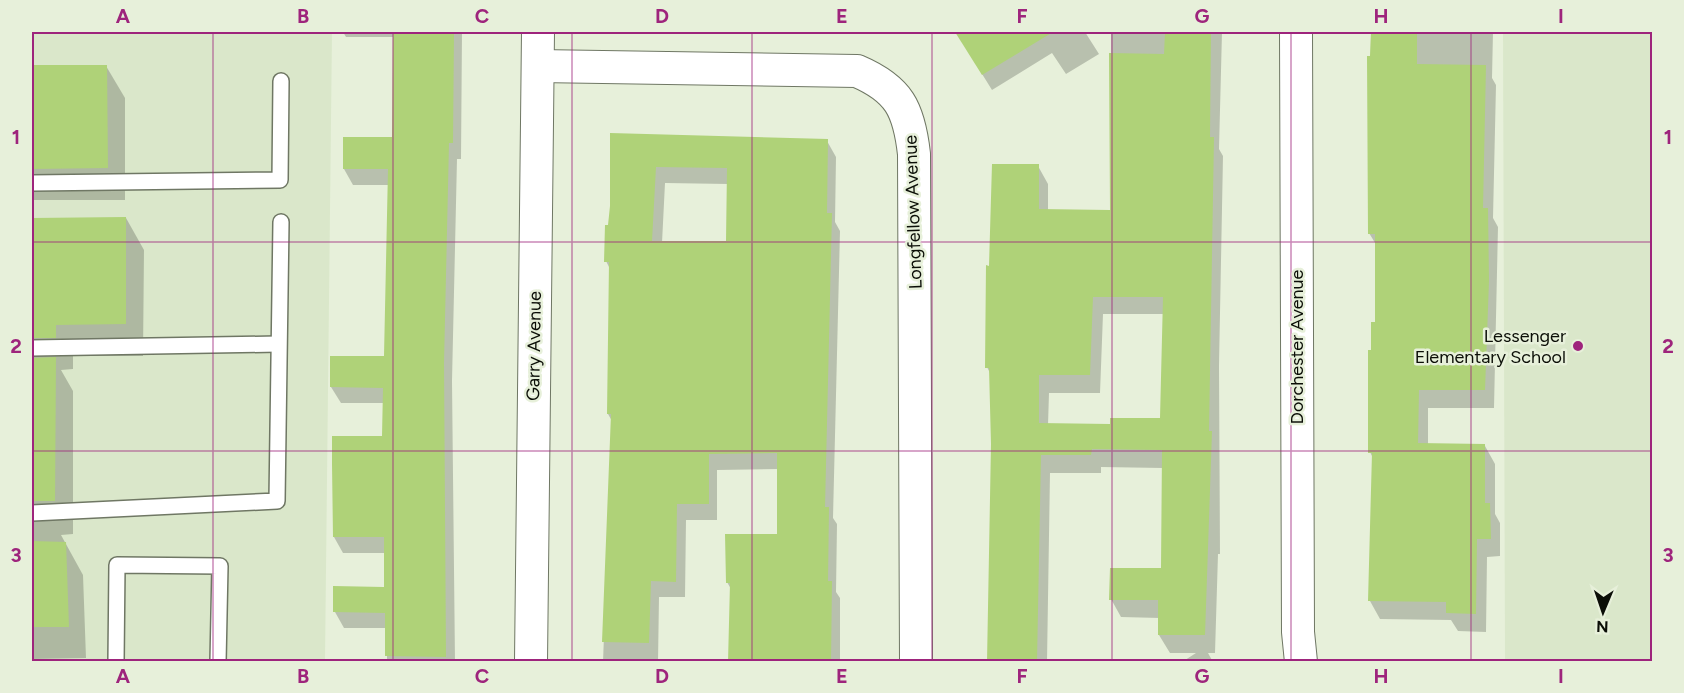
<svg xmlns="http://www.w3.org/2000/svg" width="1684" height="693" font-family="Figtree,sans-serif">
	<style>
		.built { fill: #dae7ca }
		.shadow { fill: #0003; fill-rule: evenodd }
		.building { fill: #afd278; fill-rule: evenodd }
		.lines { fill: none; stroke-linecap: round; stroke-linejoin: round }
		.service-casing { stroke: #6f7764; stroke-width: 18 }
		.minor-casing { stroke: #6f7764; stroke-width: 34 }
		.service { stroke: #fff; stroke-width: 15 }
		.minor { stroke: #fff; stroke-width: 32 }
		.grid { fill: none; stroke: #9e247c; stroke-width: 1.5; stroke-opacity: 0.55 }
		.poi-dot { fill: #9e247c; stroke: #e7f0da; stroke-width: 2 }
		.labels { text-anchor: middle; stroke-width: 5; stroke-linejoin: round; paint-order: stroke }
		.street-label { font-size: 18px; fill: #0b0e07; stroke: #e7f0da }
		.poi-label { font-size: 18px; fill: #0b0e07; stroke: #e7f0da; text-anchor: end }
		.neatline { fill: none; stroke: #9e247c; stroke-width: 2 }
		.grid-label { font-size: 20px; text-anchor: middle; font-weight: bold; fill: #9e247c }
	</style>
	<rect width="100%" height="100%" fill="#e7f0da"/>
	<!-- built -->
	<g class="built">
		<polygon points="32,32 332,32 325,661 32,661"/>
		<polygon points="1503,32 1652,32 1652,661 1505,661"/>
	</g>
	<!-- shadow -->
	<g class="shadow">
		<polygon points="343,32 462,32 461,159 457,159 452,381 455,662 387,662 387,628 344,628 335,612 386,589 386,553 343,553 334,537 384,438 384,403 341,403 331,387 385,358 389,185 353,185 344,169 394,139 395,37 346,37"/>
		<polygon points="956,32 1085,32 1099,54 1066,74 1052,53 992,90"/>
		<path d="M1111 32H1222L1219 149 1223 156 1219 366 1220 554H1218L1215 653H1208L1213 662H1182L1196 653H1170L1159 635 1160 618 1121 617 1111 599 1162 570 1163 468 1101 467V473H1050L1047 662H988L992 444 991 375 987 367 990 267 1038 166 1048 184V211H1112ZM1103 314H1164L1161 419 1112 425H1048L1049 393H1100Z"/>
		<polygon points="1371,32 1493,32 1492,78 1496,85 1493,218 1498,227 1494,408 1428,408 1428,445 1485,446 1495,464 1495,514 1500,523 1500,556 1487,557 1486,632 1458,631 1451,620 1380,619 1370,601 1373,458 1370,452 1377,323 1377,246 1369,233"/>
		<polygon points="32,66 106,66 125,98 125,200 32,200"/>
		<path d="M612 135 827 141 836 157 835 222 840 231 833 518 837 524 836 592 840 598V662H729L731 589 727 582 778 535 779 469 717 470V520H686L685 597H659L658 662H603L612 421 608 414 610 269 606 261 610 226ZM665 183 728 184V243H662Z"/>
		<polygon points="126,218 144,250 143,356 73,356 73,369 61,370 73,391 73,534 61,535 83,575 86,658 32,659 32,220"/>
	</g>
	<!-- building -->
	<g class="building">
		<polygon points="393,32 454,32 453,143 449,143 444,363 446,657 385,656 385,613 333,612 333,586 384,587 384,537 333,537 332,464 332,436 382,436 383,388 330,387 330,356 384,356 388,169 343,169 343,137 392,137"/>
		<polygon points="955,32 1053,32 982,75"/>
		<path d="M1165 32H1211L1210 137H1214L1209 431H1212L1211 461 1205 635H1158V600H1109L1110 568H1161L1162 450 1092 449 1091 455H1041L1037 662H987L991 444 989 368H985L986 265 989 266 992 164H1039V209L1110 210 1109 53 1164 54ZM1093 297H1163L1160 418H1110V424L1039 423V375H1090Z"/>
		<polygon points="1371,32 1417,32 1417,64 1486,65 1483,208 1488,208 1489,281 1485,390 1419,390 1418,443 1485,444 1485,503 1490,503 1491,539 1477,539 1476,614 1446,613 1446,602 1368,601 1372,453 1368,453 1368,350 1371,350 1371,322 1375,322 1375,234 1368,234 1367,56 1370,56"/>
		<polygon points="32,65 107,65 108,168 32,169"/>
		<path d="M610 133 828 139 827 213H832L825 507H829L828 581H832L831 662H728L730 583H726L725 534H777V453L709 454V504H677L676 582 651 581 649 643 602 642 611 414H607L609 262H604L605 225H608L610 206ZM656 167 727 168 726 241H652Z"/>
		<polygon points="126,217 126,324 56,325 56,338 32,338 32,218"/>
		<polygon points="56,357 55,501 32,501 32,358"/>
		<polygon points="32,541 66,542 69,627 32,627"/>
	</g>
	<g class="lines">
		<!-- service casing -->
		<g class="service-casing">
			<g id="service">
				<polyline points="32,183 280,180 281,81"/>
				<polyline points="32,348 278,344"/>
				<polyline points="32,513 277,501 281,222"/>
				<polyline points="116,662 117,565 220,566 218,662"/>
			</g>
		</g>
		<!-- minor casing -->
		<g class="minor-casing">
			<g id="minor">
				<polyline points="1296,32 1298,632 1301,662"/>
				<path d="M538 66 857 71C899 89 909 109 914 154L916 662"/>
				<polyline points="531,662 538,32"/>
			</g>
		</g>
		<!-- service -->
		<use href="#service" class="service"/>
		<!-- minor -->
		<use href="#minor" class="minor"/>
	</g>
	<!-- grid -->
	<path class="grid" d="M213 32V662M393 32V662M572 32V662M752 32V662M932 32V662M1112 32V662M1291 32V662M1471 32V662M32 242H1652M32 451H1652"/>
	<!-- markers -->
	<circle class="poi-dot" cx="1578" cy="346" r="6"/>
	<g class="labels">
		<!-- street labels -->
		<g class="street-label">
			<text transform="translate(913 212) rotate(-92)" y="6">Longfellow Avenue</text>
			<text transform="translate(534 346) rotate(-89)" y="6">Garry Avenue</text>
			<text transform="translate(1297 347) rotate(-90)" y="6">Dorchester Avenue</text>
		</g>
		<!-- poi labels -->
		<g class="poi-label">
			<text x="1566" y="342">Lessenger<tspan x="1566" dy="21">Elementary School</tspan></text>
		</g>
	</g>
	<!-- border -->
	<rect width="1684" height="693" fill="none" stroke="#e7f0da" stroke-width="66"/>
	<!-- north arrow -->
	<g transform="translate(1603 612) rotate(182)" stroke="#e7f0da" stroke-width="4.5" paint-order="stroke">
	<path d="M0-4.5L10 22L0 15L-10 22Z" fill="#0b0e07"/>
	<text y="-9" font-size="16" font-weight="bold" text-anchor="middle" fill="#0b0e07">N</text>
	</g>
	<rect x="33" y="33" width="1618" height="627" class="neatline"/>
	<g class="grid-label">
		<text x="123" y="23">A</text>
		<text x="303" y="23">B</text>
		<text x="482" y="23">C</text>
		<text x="662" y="23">D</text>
		<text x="842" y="23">E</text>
		<text x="1022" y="23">F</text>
		<text x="1202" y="23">G</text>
		<text x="1381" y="23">H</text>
		<text x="1561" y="23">I</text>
		<text x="16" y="144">1</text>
		<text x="1668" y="144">1</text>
		<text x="16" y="353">2</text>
		<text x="1668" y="353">2</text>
		<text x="16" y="562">3</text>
		<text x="1668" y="562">3</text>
		<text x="123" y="683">A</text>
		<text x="303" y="683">B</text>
		<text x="482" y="683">C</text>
		<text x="662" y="683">D</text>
		<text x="842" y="683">E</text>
		<text x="1022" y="683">F</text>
		<text x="1202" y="683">G</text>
		<text x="1381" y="683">H</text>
		<text x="1561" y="683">I</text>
	</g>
</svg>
